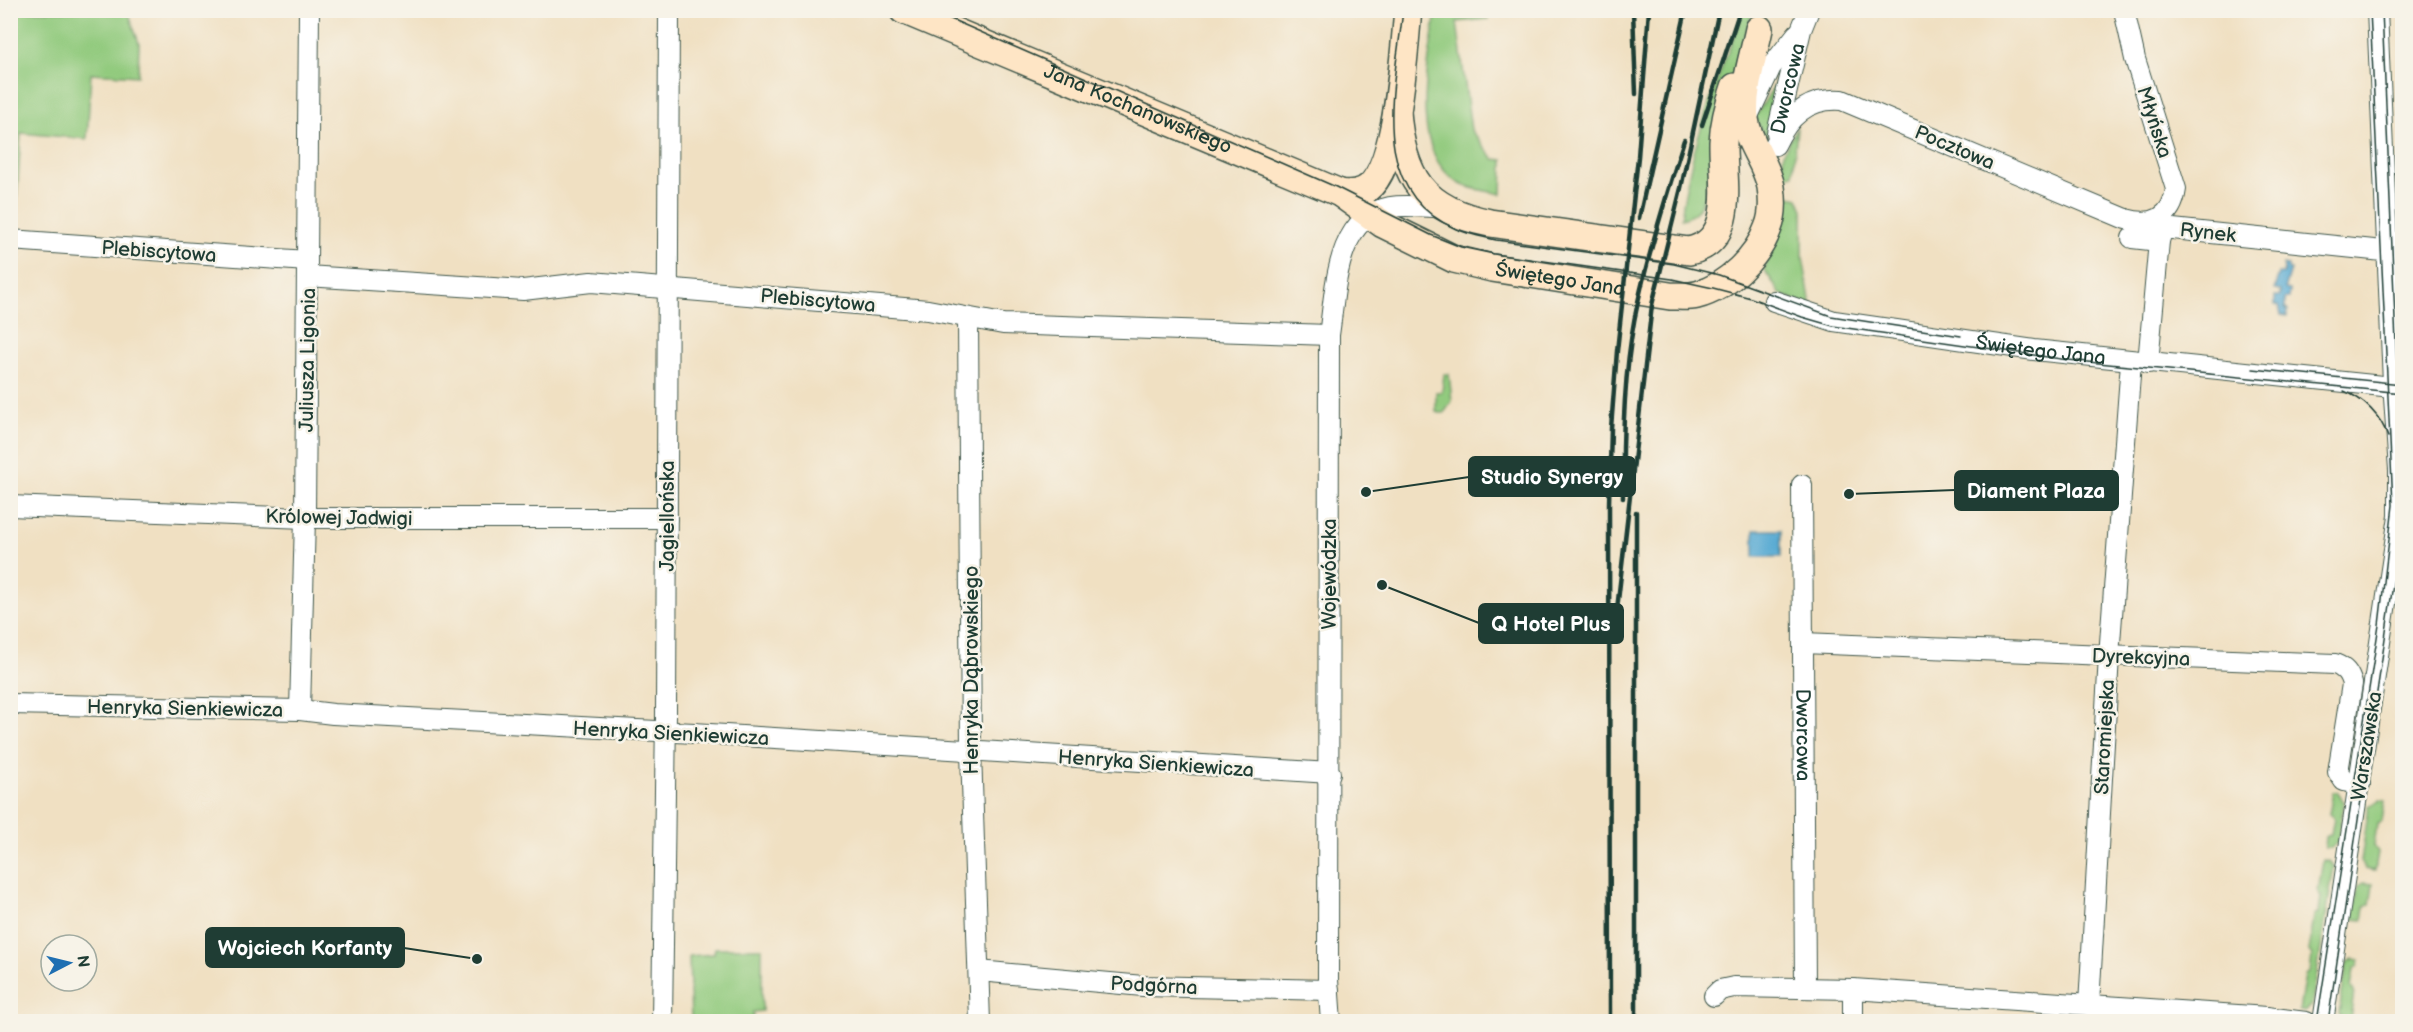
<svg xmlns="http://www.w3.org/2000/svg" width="2413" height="1032" font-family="'Balsamiq Sans',sans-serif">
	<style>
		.green { fill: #92ca7e; stroke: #588459; stroke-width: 1.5 }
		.water { fill: #59aad3; stroke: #3c7484; stroke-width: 1.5 }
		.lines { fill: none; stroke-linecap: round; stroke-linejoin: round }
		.street-casing { stroke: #3e5549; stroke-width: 22 }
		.secondary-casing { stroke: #3e5549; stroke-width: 30 }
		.street { stroke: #fff; stroke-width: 20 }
		.secondary { stroke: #fee5c5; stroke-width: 27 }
		.tram { stroke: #1f3d34; stroke-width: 1.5 }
		.rail { stroke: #1f3d34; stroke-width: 4.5 }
		.labels { text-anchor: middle; stroke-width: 5; stroke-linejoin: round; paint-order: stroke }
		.street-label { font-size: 20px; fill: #1f3d34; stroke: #f7f3e8 }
		.leader { fill: none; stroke: #1f3d34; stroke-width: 2 }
		.callout-dot { fill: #1f3d34; stroke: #f7f3e8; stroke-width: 2 }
		.callout { fill: #1f3d34; stroke: #1f3d34; stroke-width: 2 }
		.callout-label { font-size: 21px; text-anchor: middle; font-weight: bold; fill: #fff }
	</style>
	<rect width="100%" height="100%" fill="#f7f3e8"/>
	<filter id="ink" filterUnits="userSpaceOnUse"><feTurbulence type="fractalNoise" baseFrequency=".0167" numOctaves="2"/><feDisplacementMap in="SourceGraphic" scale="12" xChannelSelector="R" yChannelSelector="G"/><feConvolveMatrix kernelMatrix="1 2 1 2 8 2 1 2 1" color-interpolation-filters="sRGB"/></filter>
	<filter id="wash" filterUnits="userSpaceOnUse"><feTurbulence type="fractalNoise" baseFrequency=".008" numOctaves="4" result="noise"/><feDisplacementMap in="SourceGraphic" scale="24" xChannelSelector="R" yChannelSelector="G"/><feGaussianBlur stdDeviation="1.35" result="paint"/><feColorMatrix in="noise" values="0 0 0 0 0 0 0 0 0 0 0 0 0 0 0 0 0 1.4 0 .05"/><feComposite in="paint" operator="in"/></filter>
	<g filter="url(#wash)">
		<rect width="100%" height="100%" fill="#f0e0c2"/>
		<!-- green -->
		<g class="green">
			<polygon points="10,11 128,11 139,43 138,76 91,73 87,139 21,133 15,227 10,227"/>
			<path d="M1436 11H1487L1488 19 1457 22 1471 130 1494 159 1503 160 1502 194C1488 191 1470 190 1457 182 1406 148 1430 61 1436 11Z"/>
			<path d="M1744 11H1753C1732 72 1714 132 1710 197L1703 198C1699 211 1694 216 1681 219 1690 147 1717 78 1744 11Z"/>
			<polygon points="1782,73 1766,140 1755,117"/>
			<polygon points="1797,127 1793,174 1781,178 1784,152"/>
			<polygon points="1781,194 1798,198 1803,210 1803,257 1811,306 1780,294 1764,269 1777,241"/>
			<polygon points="1444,374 1449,374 1452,401 1444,413 1439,413 1436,411 1436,392 1442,392"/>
			<polygon points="2333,792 2337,792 2344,802 2338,841 2331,848 2325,848 2326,837 2331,834 2334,818 2329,814"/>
			<polygon points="2380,800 2385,801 2382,821 2377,824 2374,846 2378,852 2375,871 2365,869 2361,861 2369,807"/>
			<polygon points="2323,860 2329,861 2334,866 2312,1004 2305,1011 2299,1011 2305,975 2310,972 2312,956 2309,952 2314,916 2319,913 2321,896 2318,892"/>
			<polygon points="2363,883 2373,884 2370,904 2365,907 2363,920 2353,919 2358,887"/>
			<polygon points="715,948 762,948 762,1011 753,1012 753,1021 691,1021 689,956 714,954"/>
			<polygon points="2353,959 2360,960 2358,966 2354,969 2351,987 2354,992 2350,1020 2343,1019 2339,1013 2347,962"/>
		</g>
		<!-- water -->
		<g class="water">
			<polygon points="2282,265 2288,266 2288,270 2291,270 2285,289 2290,290 2289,299 2285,299 2285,309 2288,310 2287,316 2281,315 2279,306 2275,305 2275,296 2280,296 2280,291 2274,290 2279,274 2284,274"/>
			<rect x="1754" y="530" width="27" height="27"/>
		</g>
	</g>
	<g filter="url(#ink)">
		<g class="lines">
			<!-- street casing -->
			<g class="street-casing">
				<g id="street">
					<polyline points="1748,116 1771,67 1797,34"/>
					<path id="s1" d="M1777 133 1801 30 1809 10"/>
					<path d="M1775 145C1788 117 1808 97 1842 100L2126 219C2153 227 2172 218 2176 189L2135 59 2124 10"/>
					<polyline points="2132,238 2159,241"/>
					<polyline points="10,240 307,261"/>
					<polyline points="307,276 523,290 591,282 928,310 1003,324 1329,335"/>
					<path id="s2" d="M1774 301 1834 321 2034 350 2402 388"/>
					<polyline points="968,318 971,752 980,1022"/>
					<polyline points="2148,363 2159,241 2163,228 2402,253"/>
					<path id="s3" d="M1802 485 1805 987"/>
					<polyline points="10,506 305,518 667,518"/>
					<path d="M1803 643 2335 664C2345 668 2349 673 2352 684L2338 772 2344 781 2360 784"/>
					<polyline points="10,704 300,710 333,714 694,733 1330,773"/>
					<polyline points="300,710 305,518 309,10"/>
					<polyline points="979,971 1143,986 1329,990"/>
					<polyline points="1714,996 1720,990 1734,987 1853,989 2267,1017 2306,1022"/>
					<polyline points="2089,1005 2109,656 2131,362"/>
					<polyline points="662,1022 666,714 669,10"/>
					<path d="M1331 1022 1328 980 1329 335C1336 290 1335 218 1390 207 1408 204 1428 208 1446 207"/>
					<polyline points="1853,1022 1853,989"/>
					<polyline points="2323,1022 2399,516 2399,470 2393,383 2377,10"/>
				</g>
			</g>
			<!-- secondary casing -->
			<g class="secondary-casing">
				<g id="secondary">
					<path id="s4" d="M903 10 1340 193 1383 224 1454 259 1492 268 1670 296C1679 296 1688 297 1697 295 1727 287 1758 257 1768 228 1773 216 1773 200 1771 187 1767 164 1748 144 1745 119 1742 90 1753 58 1759 29"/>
					<path d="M1397 112C1402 177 1423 210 1490 223L1689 251C1738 241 1722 179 1723 142 1724 124 1729 104 1735 87"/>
					<path d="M1340 193C1347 194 1356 194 1363 191 1399 175 1404 47 1408 10"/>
				</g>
			</g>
			<!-- street -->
			<use href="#street" class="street"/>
			<!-- secondary -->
			<use href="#secondary" class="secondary"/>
			<!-- tram -->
			<g class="tram">
				<polyline points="930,10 1336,187 1431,235 1461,247 1494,254 1672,279 1713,288 1751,298 1802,317 1833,326 2068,360 2402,393"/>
				<path d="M1403 10C1395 86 1365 190 1456 229 1468 234 1482 237 1496 240L1674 264 1719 275 1831 316 1961 336"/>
				<polyline points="2382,10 2398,391"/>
				<polyline points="2253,369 2402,384"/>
				<path d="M2344 391C2364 399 2381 416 2388 437"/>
				<polyline points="2399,412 2402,482"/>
				<polyline points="2317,1022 2379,625 2393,505 2370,10"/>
				<polyline points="2328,1022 2402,524"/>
			</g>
			<!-- rail -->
			<g class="rail">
				<polyline points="1633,10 1636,94"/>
				<polyline points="1702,125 1740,10"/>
				<polyline points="1639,218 1686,10"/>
				<path d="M1623 498C1622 436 1624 363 1638 302 1650 247 1667 193 1684 140"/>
				<polyline points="1636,512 1636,1022"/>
				<polyline points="1616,618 1652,305 1681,188 1719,10"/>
				<polyline points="1610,1022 1609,504 1611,428 1617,351 1638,157 1649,10"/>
			</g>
		</g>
	</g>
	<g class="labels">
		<!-- street labels -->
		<g class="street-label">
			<text dy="7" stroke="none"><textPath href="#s1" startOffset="46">Dworcowa</textPath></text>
			<text dy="7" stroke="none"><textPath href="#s4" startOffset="255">Jana Kochanowskiego</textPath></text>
			<text transform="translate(2155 122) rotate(72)" y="7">Młyńska</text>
			<text transform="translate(1955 147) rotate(23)" y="7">Pocztowa</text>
			<text transform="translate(2208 232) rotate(6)" y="7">Rynek</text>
			<text transform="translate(159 251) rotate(4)" y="7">Plebiscytowa</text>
			<text dy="7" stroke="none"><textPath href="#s4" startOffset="714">Świętego Jana</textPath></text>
			<text transform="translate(818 300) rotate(5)" y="7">Plebiscytowa</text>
			<text dy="7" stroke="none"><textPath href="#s2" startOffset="272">Świętego Jana</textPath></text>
			<text transform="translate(307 360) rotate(-89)" y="7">Juliusza Ligonia</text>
			<text transform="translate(667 516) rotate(-90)" y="7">Jagiellońska</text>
			<text transform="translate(339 517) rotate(1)" y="7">Królowej Jadwigi</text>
			<text transform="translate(1329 574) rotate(-90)" y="7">Wojewódzka</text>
			<text transform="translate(2141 657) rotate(2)" y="7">Dyrekcyjna</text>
			<text transform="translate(971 670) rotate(-90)" y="7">Henryka Dąbrowskiego</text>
			<text transform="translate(185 708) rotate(1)" y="7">Henryka Sienkiewicza</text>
			<text transform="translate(671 733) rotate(3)" y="7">Henryka Sienkiewicza</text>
			<text dy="7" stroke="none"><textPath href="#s3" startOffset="250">Dworcowa</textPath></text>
			<text transform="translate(2104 737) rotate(-87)" y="7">Staromiejska</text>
			<text transform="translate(2366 746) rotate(-81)" y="7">Warszawska</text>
			<text transform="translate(1156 763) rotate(4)" y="7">Henryka Sienkiewicza</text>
			<text transform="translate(1154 985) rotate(3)" y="7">Podgórna</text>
		</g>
	</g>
	<!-- callouts -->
	<path class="leader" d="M1366 492L1469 477M1849 494L1955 490M1382 585L1479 623M477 959L404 948"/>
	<g class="callout-dot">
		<circle cx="1366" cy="492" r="6"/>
		<circle cx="1849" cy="494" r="6"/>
		<circle cx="1382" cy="585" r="6"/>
		<circle cx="477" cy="959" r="6"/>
	</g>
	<g class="callout">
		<rect x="1469" y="457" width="166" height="39" rx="6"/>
		<rect x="1955" y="471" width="163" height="39" rx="6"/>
		<rect x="1479" y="604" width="144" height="39" rx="6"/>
		<rect x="206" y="928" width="198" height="39" rx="6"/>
	</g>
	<g class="callout-label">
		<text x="1552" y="484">Studio Synergy</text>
		<text x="2036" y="498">Diament Plaza</text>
		<text x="1551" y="631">Q Hotel Plus</text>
		<text x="305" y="955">Wojciech Korfanty</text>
	</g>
	<!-- margin -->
	<rect width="2413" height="1032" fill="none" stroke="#f7f3e8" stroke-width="36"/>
	<!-- north arrow -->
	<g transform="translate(69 963) rotate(83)"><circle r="28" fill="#f7f3e8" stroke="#a1aaa0" stroke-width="1.5"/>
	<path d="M0-4.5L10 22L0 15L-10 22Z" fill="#1f6fb2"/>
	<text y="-9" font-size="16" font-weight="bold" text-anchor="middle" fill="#1f3d34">N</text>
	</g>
</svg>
